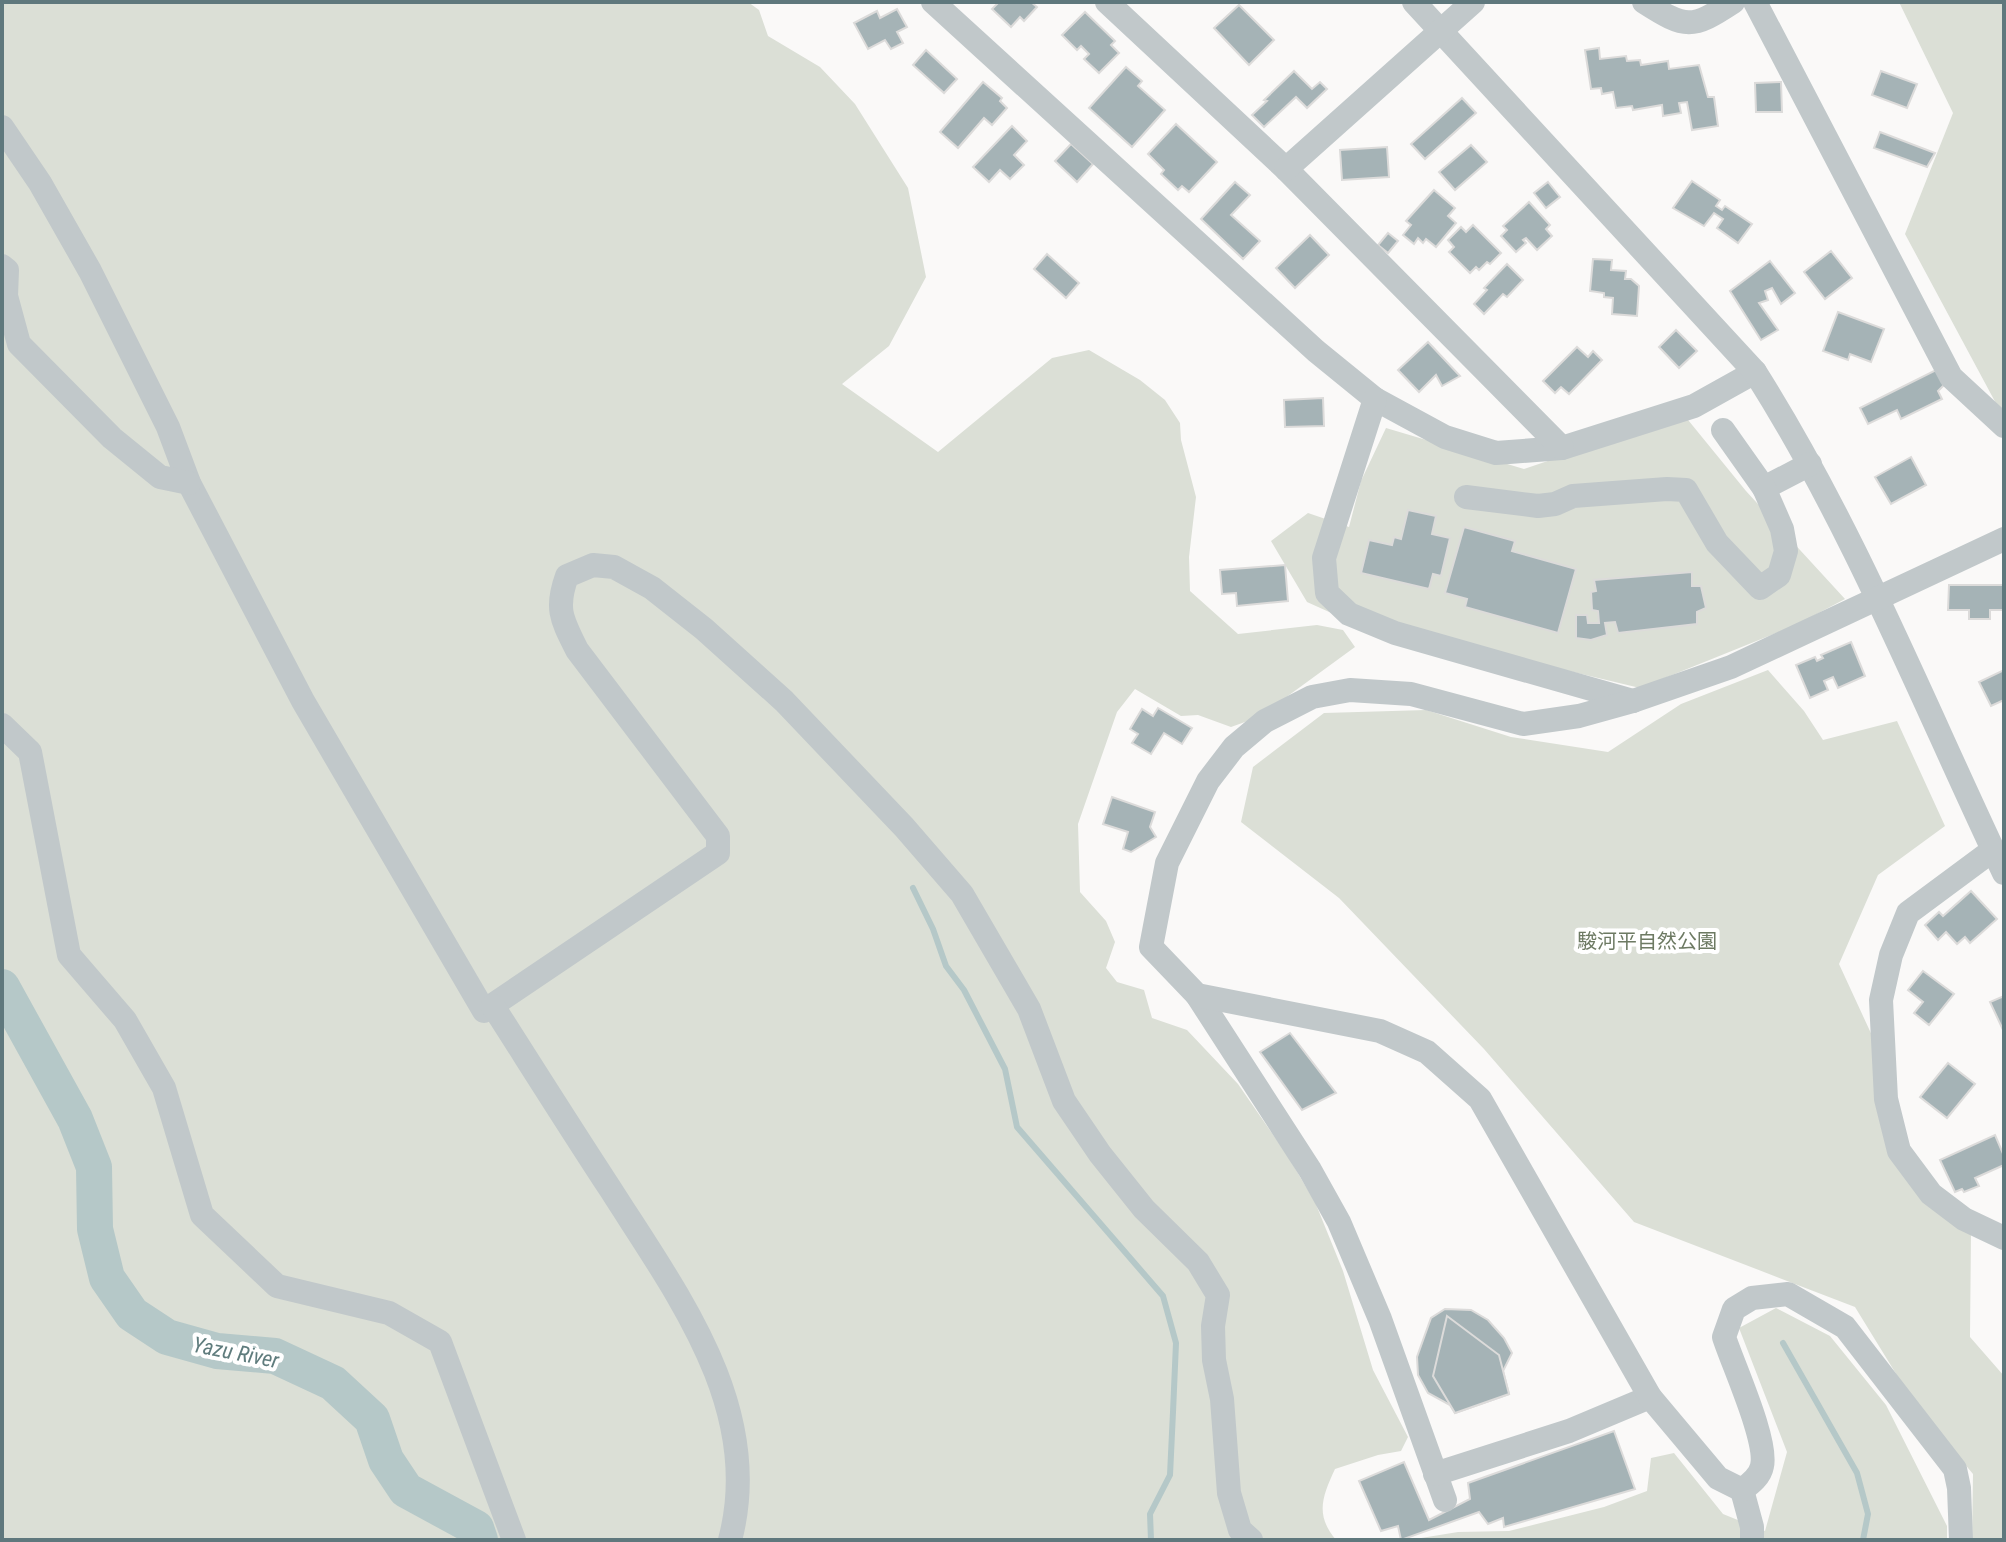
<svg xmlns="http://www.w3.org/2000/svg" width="2006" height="1542" font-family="'Roboto Condensed','Noto Sans JP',sans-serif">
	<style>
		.green { fill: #dbdfd6 }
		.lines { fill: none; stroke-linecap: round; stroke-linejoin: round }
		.stream { stroke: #b5c8c8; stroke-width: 6 }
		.river { stroke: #b5c8c8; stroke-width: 36 }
		.building { fill: #a5b3b6; stroke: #dcdbda; stroke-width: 2 }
		.minor { stroke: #c1c8ca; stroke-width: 24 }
		.labels { text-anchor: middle; stroke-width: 8; stroke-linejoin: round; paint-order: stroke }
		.park-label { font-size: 20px; fill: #6d7a63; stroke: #fff }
		.water-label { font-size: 22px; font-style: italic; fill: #5f7c7d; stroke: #fff }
	</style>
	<rect width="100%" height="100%" fill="#faf9f8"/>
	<!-- green -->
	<g class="green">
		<path d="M2 2H748L759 10 768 36 820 67 855 104 908 188 926 277 889 346 842 384 938 452 1052 358 1089 350 1140 380 1165 400 1180 423 1181 440 1196 497 1189 557 1190 591 1238 634 1317 625 1343 630 1355 647 1259 717 1231 727 1198 715 1181 716 1135 689 1117 712 1078 824 1080 892 1106 921 1115 942 1106 968 1117 982 1144 990 1152 1018 1187 1030 1238 1084 1287 1155 1315 1202 1343 1271 1373 1370 1408 1437 1401 1451 1378 1455 1335 1469C1322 1497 1315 1515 1336 1540H2Z"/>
		<polygon points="1899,2 2004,2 2004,412 1999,409 1905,234 1953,113"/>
		<polygon points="1684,415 1746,491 1845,599 1796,625 1640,688 1338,616 1307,602 1271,541 1308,513 1349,527 1361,481 1386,428 1524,469"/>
		<polygon points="1768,670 1804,711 1823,740 1897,721 1945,826 1878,875 1839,964 1875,1042 1927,1197 1971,1231 1970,1337 2004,1376 2004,1540 1972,1540 1973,1474 1914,1403 1855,1307 1634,1222 1484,1049 1339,898 1241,822 1253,767 1324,713 1426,710 1511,737 1608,752 1681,704"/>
		<polygon points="1776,1308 1830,1336 1886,1405 1947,1526 1947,1540 1390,1540 1415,1539 1458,1532 1509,1531 1604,1507 1647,1491 1651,1458 1674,1453 1723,1514 1765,1531 1787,1452 1739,1328"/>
	</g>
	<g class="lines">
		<!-- stream -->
		<g class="stream">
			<polyline points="913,888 933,929 946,966 964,990 1005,1069 1017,1127 1163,1296 1176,1343 1173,1412 1170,1475 1150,1514 1151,1540"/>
			<polyline points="1783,1343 1857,1473 1868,1514 1863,1540"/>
		</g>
		<!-- river -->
		<polyline class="river" points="2,987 75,1119 94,1167 95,1229 107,1278 132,1314 167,1337 217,1351 275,1356 333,1383 372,1419 386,1460 406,1490 476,1528 480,1540"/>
	</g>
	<!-- building -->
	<g class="building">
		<polygon points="999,2 1031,2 1037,7 1024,21 1020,17 1011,27 992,9"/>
		<polygon points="1239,5 1274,40 1249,65 1214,28"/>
		<polygon points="897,9 907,27 897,32 903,43 891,49 885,40 868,49 854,23 877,11 880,18"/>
		<polygon points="1085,12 1115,41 1111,45 1119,53 1099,73 1084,59 1089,54 1081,46 1077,50 1062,35"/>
		<polygon points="1599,48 1600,59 1626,56 1627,61 1640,60 1641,65 1668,61 1669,69 1699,65 1708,97 1714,97 1718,126 1692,130 1687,102 1679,103 1681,113 1663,116 1662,105 1633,110 1632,106 1616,108 1613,92 1602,94 1601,88 1591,89 1585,50"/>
		<polygon points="926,50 957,79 944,93 913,65"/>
		<polygon points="1126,67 1142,81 1138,86 1165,110 1132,147 1089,108"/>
		<polygon points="1294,71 1312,89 1320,82 1327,89 1307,108 1296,97 1264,127 1252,115 1267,101 1264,100"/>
		<polygon points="1881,71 1917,84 1907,108 1872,95"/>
		<polygon points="983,82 1002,98 1000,101 1007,108 992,125 984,118 958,148 940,132"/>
		<polygon points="1781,82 1782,112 1756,112 1755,83"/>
		<polygon points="1462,98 1476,113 1425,159 1411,144"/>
		<polygon points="1176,124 1217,162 1189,192 1182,186 1178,190 1161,174 1164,170 1148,154"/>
		<polygon points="1012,126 1027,141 1014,155 1024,165 1010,179 1000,170 989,182 973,167"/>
		<polygon points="1880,132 1935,153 1927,167 1874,148"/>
		<polygon points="1071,144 1093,164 1077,182 1055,161"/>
		<polygon points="1471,145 1487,162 1455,190 1439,172"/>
		<polygon points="1387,147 1389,177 1342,180 1340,150"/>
		<polygon points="1692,181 1720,200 1716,206 1722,210 1725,206 1752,224 1738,243 1717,228 1723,219 1714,213 1704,226 1673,208"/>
		<polygon points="1235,182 1250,195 1231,215 1260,241 1243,259 1201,219"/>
		<polygon points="1548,182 1560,197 1546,208 1534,193"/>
		<polygon points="1434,190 1455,208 1448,216 1456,223 1436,247 1426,239 1423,243 1418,238 1414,244 1403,235 1411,225 1406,221"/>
		<polygon points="1529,202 1550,225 1546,229 1552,236 1537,250 1526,238 1523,240 1526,243 1516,252 1501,236 1507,230 1503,226"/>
		<polygon points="1473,225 1501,253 1490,264 1487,262 1479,270 1476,267 1470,273 1449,252 1454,247 1448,240 1461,227 1466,232"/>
		<polygon points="1388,233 1398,241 1388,253 1378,245"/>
		<polygon points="1310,235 1329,255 1295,288 1276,268"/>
		<polygon points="1831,251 1852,278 1825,299 1804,272"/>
		<polygon points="1047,254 1079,283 1066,298 1034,269"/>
		<polygon points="1593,259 1612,260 1611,270 1626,271 1625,279 1631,279 1639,286 1637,316 1612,314 1613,298 1604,297 1604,293 1590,291"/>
		<polygon points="1770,261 1795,293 1781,304 1772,288 1765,291 1768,300 1759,303 1778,330 1761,340 1730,291"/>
		<polygon points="1507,264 1523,280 1507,297 1503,294 1484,314 1474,304 1487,290 1484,288"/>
		<polygon points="1838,312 1884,329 1871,362 1850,354 1848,360 1823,351"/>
		<polygon points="1676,330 1697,351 1679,368 1659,347"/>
		<polygon points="1428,342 1460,376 1442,386 1436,375 1419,392 1398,370"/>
		<polygon points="1577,347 1588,357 1593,351 1602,360 1569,394 1561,387 1555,393 1543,381"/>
		<polygon points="1936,370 1944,385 1938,391 1942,399 1901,419 1897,410 1868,424 1860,408"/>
		<polygon points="1323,398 1324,426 1285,427 1284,400"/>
		<polygon points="1911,457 1926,485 1891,504 1875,477"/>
		<polygon points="1408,510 1436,516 1432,534 1450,538 1441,576 1433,574 1429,589 1361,573 1369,540 1392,545 1394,537 1401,539"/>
		<polygon points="1464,527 1515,541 1512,551 1576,569 1558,633 1465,607 1467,599 1445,593"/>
		<polygon points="1285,565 1288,601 1237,606 1236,593 1222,594 1220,570"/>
		<polygon points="1692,572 1692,586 1701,586 1706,608 1697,612 1697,624 1618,633 1615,622 1605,623 1607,635 1591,640 1576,638 1576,615 1587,615 1588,623 1599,623 1598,611 1592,610 1591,592 1596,591 1594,580"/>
		<polygon points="1949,585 2004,585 2004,610 1990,610 1990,619 1969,619 1969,610 1948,610"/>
		<polygon points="1851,642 1865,676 1838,688 1833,677 1824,681 1828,690 1810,698 1796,665 1815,657 1817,661 1823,658 1821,655"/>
		<polygon points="2004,670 2004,700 1991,706 1979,682"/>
		<polygon points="1158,708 1192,728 1182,744 1164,733 1151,754 1132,743 1138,734 1130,729 1142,709 1153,716"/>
		<polygon points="1112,797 1155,812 1150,827 1156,837 1131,852 1123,849 1128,832 1103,824"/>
		<polygon points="1971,891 1997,919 1970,943 1965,937 1957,944 1946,932 1938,940 1925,925 1939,912 1943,916"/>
		<polygon points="1923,971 1954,994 1929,1025 1914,1013 1923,1002 1908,990"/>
		<polygon points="2004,996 2004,1032 1990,1002"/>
		<polygon points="1290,1033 1336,1093 1302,1110 1260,1052"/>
		<polygon points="1948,1063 1975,1084 1947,1118 1920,1097"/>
		<polygon points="1995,1135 2004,1156 2004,1165 1975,1178 1979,1186 1964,1192 1962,1189 1955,1192 1940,1160"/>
		<polygon points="1445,1309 1471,1310 1488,1320 1504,1338 1512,1353 1503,1371 1509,1394 1455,1413 1450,1405 1428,1393 1418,1375 1417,1357 1431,1318"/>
		<polygon points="1447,1316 1499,1355 1509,1394 1455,1413 1433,1376"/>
		<polygon points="1614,1431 1635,1489 1504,1527 1503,1518 1488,1524 1479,1512 1401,1540 1398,1526 1381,1531 1359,1481 1404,1462 1429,1520 1470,1499 1468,1483"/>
	</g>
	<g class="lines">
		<!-- minor -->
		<g class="minor">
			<polyline points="933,2 1316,351 1375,399 1445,437 1496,453 1562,448 1694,406 1755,372"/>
			<polyline points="1107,2 1286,169 1562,448"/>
			<path d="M1414 2 1755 372C1855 530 1924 705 2004 873"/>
			<path d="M1644 2C1686 29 1692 29 1733 2"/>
			<polyline points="1755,2 1951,377 2004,426"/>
			<path d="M2 127 40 183 90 271 168 427 189 483 303 701 484 1011 718 853V836L577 650C562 620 555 609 567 576L593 565 614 567 652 588 704 629 784 701 904 827 962 894 1029 1009 1064 1101 1100 1154 1144 1209 1198 1262 1218 1295 1213 1326 1214 1360 1222 1399 1229 1493 1240 1530 1251 1540"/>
			<polyline points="1286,169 1473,2"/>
			<polyline points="2,266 7,270 6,296 19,344 112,438 160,477 189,483"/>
			<polyline points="1375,399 1324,558 1327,593 1349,614 1395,633 1633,701"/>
			<polyline points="1723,430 1764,488 1810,464"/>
			<polyline points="1466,497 1538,506 1555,504 1573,496 1667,489 1686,490 1717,543 1760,588 1779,575 1786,551 1782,529 1764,488"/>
			<polyline points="2,725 30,752 69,955 125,1020 164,1088 202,1215 277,1286 389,1313 440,1342 514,1540"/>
			<polyline points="1993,850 1908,913 1891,955 1881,1000 1886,1099 1899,1151 1931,1194 1964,1219 2004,1238"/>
			<polyline points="1197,995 1310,1170 1339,1222 1380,1319 1445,1500"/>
			<path d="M493 1006C532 1067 571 1129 611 1190 677 1294 765 1409 730 1540"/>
			<polyline points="1435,1474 1569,1431 1650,1397"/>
			<polyline points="1742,1490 1752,1527 1752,1540"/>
			<path d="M1961 1540 1959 1488 1955 1469 1845 1327 1788 1294 1752 1298 1734 1309 1724 1337C1733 1365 1768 1441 1762 1466 1760 1477 1750 1484 1742 1490L1718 1478 1650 1397 1480 1099 1427 1052 1380 1031 1197 995 1151 947 1167 863 1208 781 1234 747 1265 721 1312 697 1350 690 1411 694 1523 724 1579 716 1633 701 1731 667 2004 539"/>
		</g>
	</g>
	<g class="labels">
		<!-- park labels -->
		<g class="park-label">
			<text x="1647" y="948">駿河平自然公園</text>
		</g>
		<!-- water labels -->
		<g class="water-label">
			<text transform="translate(236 1352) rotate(11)" y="8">Yazu River</text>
		</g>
	</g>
	<!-- border -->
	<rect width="2006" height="1542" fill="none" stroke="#5f787d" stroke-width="8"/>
</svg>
